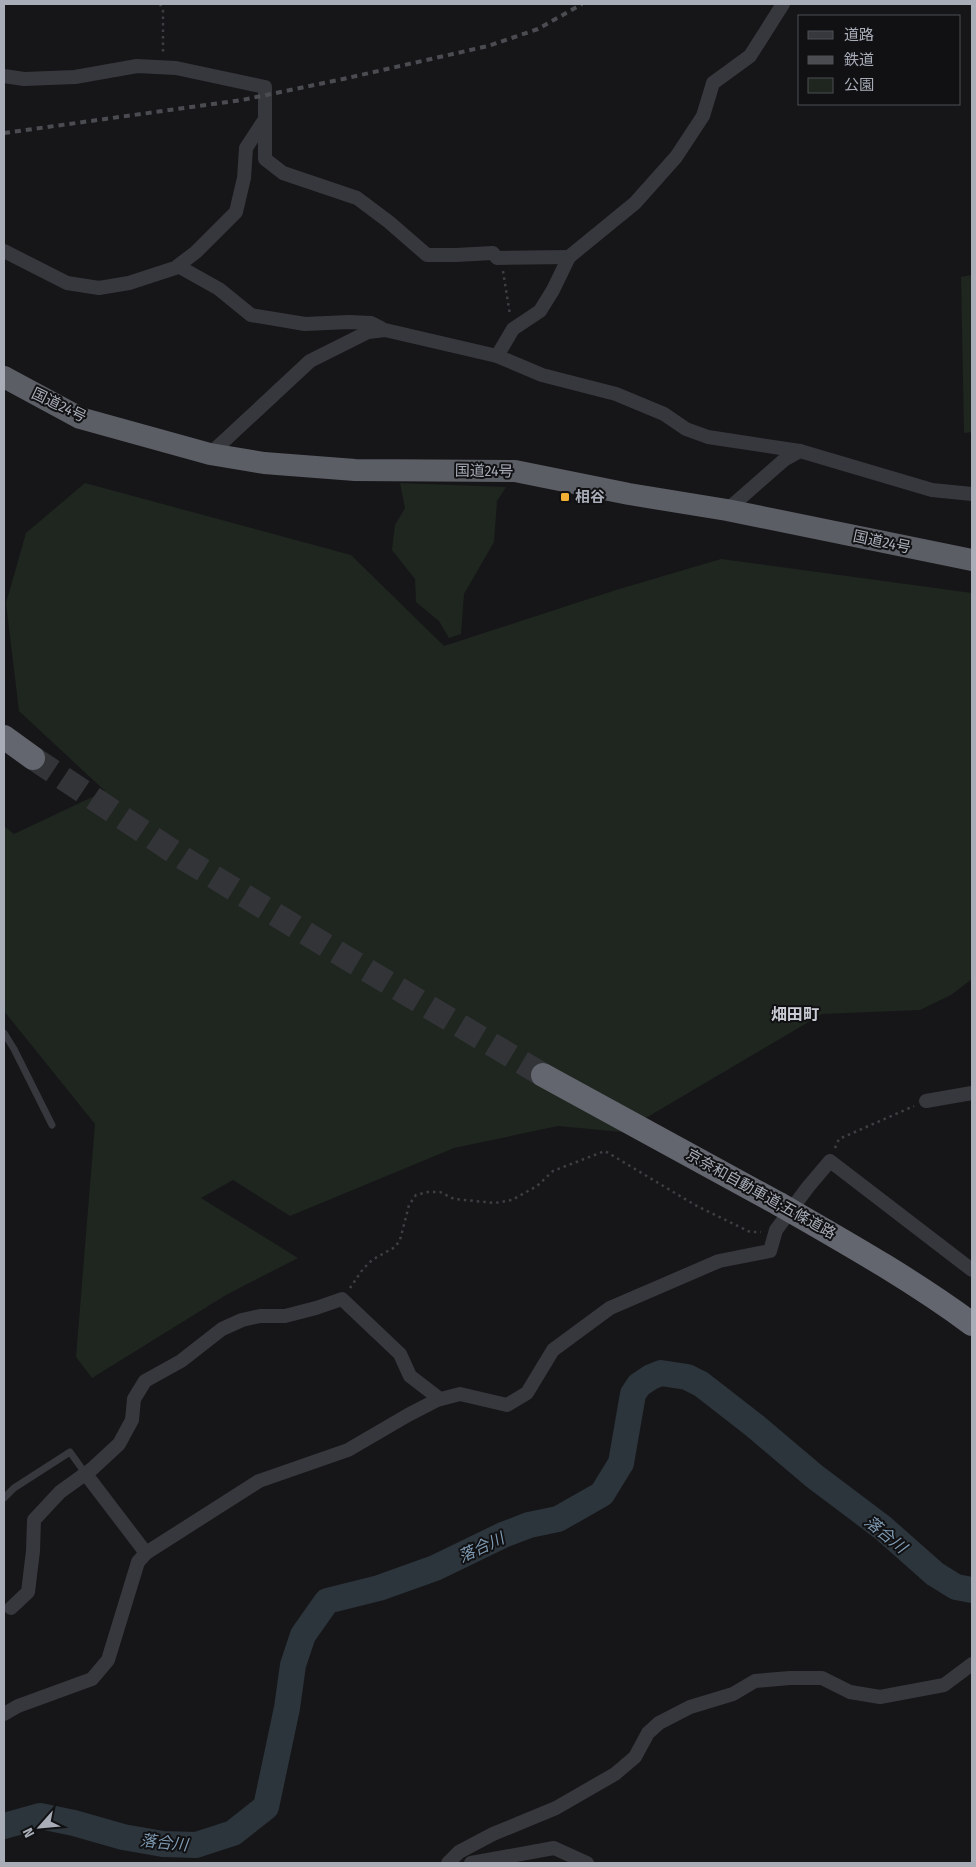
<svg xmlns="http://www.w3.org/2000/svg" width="976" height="1867" font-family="'Fira Sans Condensed','Noto Sans JP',sans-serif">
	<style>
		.green { fill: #1e261f }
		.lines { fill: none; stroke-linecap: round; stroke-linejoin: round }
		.river { stroke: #2c353c; stroke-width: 26 }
		.motorway-tunnel { stroke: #333438; stroke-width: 24; stroke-dasharray: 24 12; stroke-linecap: butt }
		.path { stroke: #3d3f44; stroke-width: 2.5; stroke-dasharray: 2.5 4; stroke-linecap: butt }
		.service { stroke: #37383d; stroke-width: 7 }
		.minor { stroke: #37383d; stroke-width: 14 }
		.trunk { stroke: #5b5e65; stroke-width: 22 }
		.motorway { stroke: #63666e; stroke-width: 24 }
		.rail { stroke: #4a4c52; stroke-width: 4; stroke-dasharray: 6 5; stroke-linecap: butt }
		.motorway-bridge { stroke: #63666e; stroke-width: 24 }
		.poi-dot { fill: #f2b134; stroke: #111113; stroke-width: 2 }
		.labels { text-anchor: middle; stroke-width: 4; stroke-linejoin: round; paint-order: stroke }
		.street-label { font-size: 15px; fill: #a8adb8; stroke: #111113 }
		.poi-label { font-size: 15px; font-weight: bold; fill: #a8adb8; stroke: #111113; text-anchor: start }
		.neighbourhood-label { font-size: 16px; font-weight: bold; fill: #c9ccd4; stroke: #111113 }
		.water-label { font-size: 16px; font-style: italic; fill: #7f9bb3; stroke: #111113 }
	</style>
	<rect width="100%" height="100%" fill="#161618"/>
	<!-- green -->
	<g class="green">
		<polygon points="972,275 972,432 964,433 961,277"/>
		<polygon points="85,483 351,555 444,646 616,590 721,559 972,593 972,979 951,995 920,1010 822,1014 622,1132 558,1126 454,1148 290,1216 233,1180 201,1198 298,1258 226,1295 92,1378 76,1357 95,1124 4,1011 4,826 14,834 105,791 19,711 6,603 26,533"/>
		<polygon points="400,483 506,487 497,501 494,542 464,594 461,634 449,638 439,621 416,602 415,579 392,550 395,525 405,508"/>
	</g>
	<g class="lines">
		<!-- river -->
		<polyline class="river" points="4,1826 40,1816 74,1823 123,1837 163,1844 196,1845 233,1833 266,1807 287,1708 293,1665 303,1635 327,1601 379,1588 435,1568 503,1535 529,1525 558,1519 602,1494 621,1463 633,1394 639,1385 651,1377 661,1373 687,1377 701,1384 755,1426 814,1476 883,1528 935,1574 956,1587 972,1590"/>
		<!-- motorway-tunnel -->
		<polyline class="motorway-tunnel" points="33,758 183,858 345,957 543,1075"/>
		<!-- path -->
		<g class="path">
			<polyline points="160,4 163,11 163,54"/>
			<polyline points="503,271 510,315"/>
			<polyline points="835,1148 839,1139 914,1106"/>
			<polyline points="350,1288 363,1269 372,1260 395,1247 400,1240 409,1205 416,1195 428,1192 440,1192 454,1199 495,1203 512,1200 537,1186 553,1171 605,1151 695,1205 750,1232 761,1232"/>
		</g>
		<!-- service -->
		<g class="service">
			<polyline points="4,1033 14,1049 52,1125"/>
			<polyline points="4,1498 14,1488 70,1452 85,1473"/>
		</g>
		<!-- minor -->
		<g class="minor">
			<polyline points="4,76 24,79 75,77 137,66 176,68 265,87 265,119 246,148 244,178 236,212 196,252 175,268 129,283 99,288 67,283 4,251"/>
			<polyline points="265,119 265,159 283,173 357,198 389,222 427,255 456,255 493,253 497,258 569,257"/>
			<polyline points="178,266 219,289 251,315 305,324 349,322 371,323 381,328"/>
			<polyline points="497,356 542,375 616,394 664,414 686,429 708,437 800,451 932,490 972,494"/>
			<polyline points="210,454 310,361 368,332 385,330 497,356 513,329 540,311 553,290 569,257 635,203 676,157 703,116 713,83 750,56 783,4"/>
			<polyline points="727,510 784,460 800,451"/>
			<polyline points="926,1101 972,1093"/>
			<polyline points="85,1473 146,1553"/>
			<polyline points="11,1608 28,1592 33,1551 34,1520 60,1492 92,1469 119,1444 132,1420 134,1399 145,1381 181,1361 222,1329 242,1320 260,1316 285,1316 316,1308 342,1299 400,1354 410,1376 440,1399"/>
			<polyline points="4,1714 18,1706 92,1679 108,1660 138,1562 146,1553 259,1481 348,1450 408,1415 437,1400 460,1394 507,1405 527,1393 553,1350 610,1308 719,1261 770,1251 776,1230 808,1187 830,1161 972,1270"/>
			<polyline points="448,1863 459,1852 493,1834 556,1808 615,1774 635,1757 648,1733 659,1723 690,1707 733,1694 755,1681 790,1678 822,1678 850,1692 880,1697 944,1685 972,1664"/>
			<polyline points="471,1863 554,1848 587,1863"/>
		</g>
		<!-- trunk -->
		<polyline class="trunk" points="4,377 80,418 210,454 264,463 355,470 515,471 629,494 727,510 972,560"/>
		<!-- motorway -->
		<g class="motorway">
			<polyline points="4,737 33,758"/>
			<polyline points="543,1075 779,1204"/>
		</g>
		<!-- rail -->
		<polyline class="rail" points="4,133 242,100 343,79 488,46 538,29 582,4"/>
		<!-- motorway-bridge -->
		<path class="motorway-bridge" d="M779 1204C845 1242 911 1279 972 1324"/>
	</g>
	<!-- markers -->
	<rect class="poi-dot" x="560" y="492" width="10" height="10" rx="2.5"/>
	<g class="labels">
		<!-- street labels -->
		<g class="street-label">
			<text transform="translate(59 405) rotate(26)" y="5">国道24号</text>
			<text transform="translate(484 471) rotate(1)" y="5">国道24号</text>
			<text transform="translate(882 542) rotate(12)" y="5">国道24号</text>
			<text transform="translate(761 1194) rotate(29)" y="5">京奈和自動車道;五條道路</text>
		</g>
		<!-- poi labels -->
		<g class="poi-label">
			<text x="575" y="502">相谷</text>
		</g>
		<!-- neighbourhood labels -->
		<g class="neighbourhood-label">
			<text x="795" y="1020">畑田町</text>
		</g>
		<!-- water labels -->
		<g class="water-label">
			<text transform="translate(886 1534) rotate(39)" y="6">落合川</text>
			<text transform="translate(481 1547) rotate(-25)" y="6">落合川</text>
			<text transform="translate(164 1842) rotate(6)" y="6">落合川</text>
		</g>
	</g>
	<!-- border -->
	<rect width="976" height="1867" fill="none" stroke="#a8adb8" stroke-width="10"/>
	<!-- legend -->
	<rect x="798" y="15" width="162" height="90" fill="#111113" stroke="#4d4f55"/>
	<rect x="808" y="31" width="25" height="8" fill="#37383d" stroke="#4d4f55"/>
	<text x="844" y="40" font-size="15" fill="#a8adb8">道路</text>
	<rect x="808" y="56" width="25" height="8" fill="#4a4c52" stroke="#4d4f55"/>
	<text x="844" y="65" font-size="15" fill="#a8adb8">鉄道</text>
	<rect x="808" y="78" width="25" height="15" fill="#1e261f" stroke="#4d4f55"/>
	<text x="844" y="90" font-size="15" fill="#a8adb8">公園</text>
	<!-- north arrow -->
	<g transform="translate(40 1827) rotate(243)" stroke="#111113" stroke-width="4" paint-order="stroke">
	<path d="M0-4L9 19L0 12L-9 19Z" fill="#a8adb8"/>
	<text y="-8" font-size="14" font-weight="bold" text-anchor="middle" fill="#a8adb8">N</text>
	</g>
</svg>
